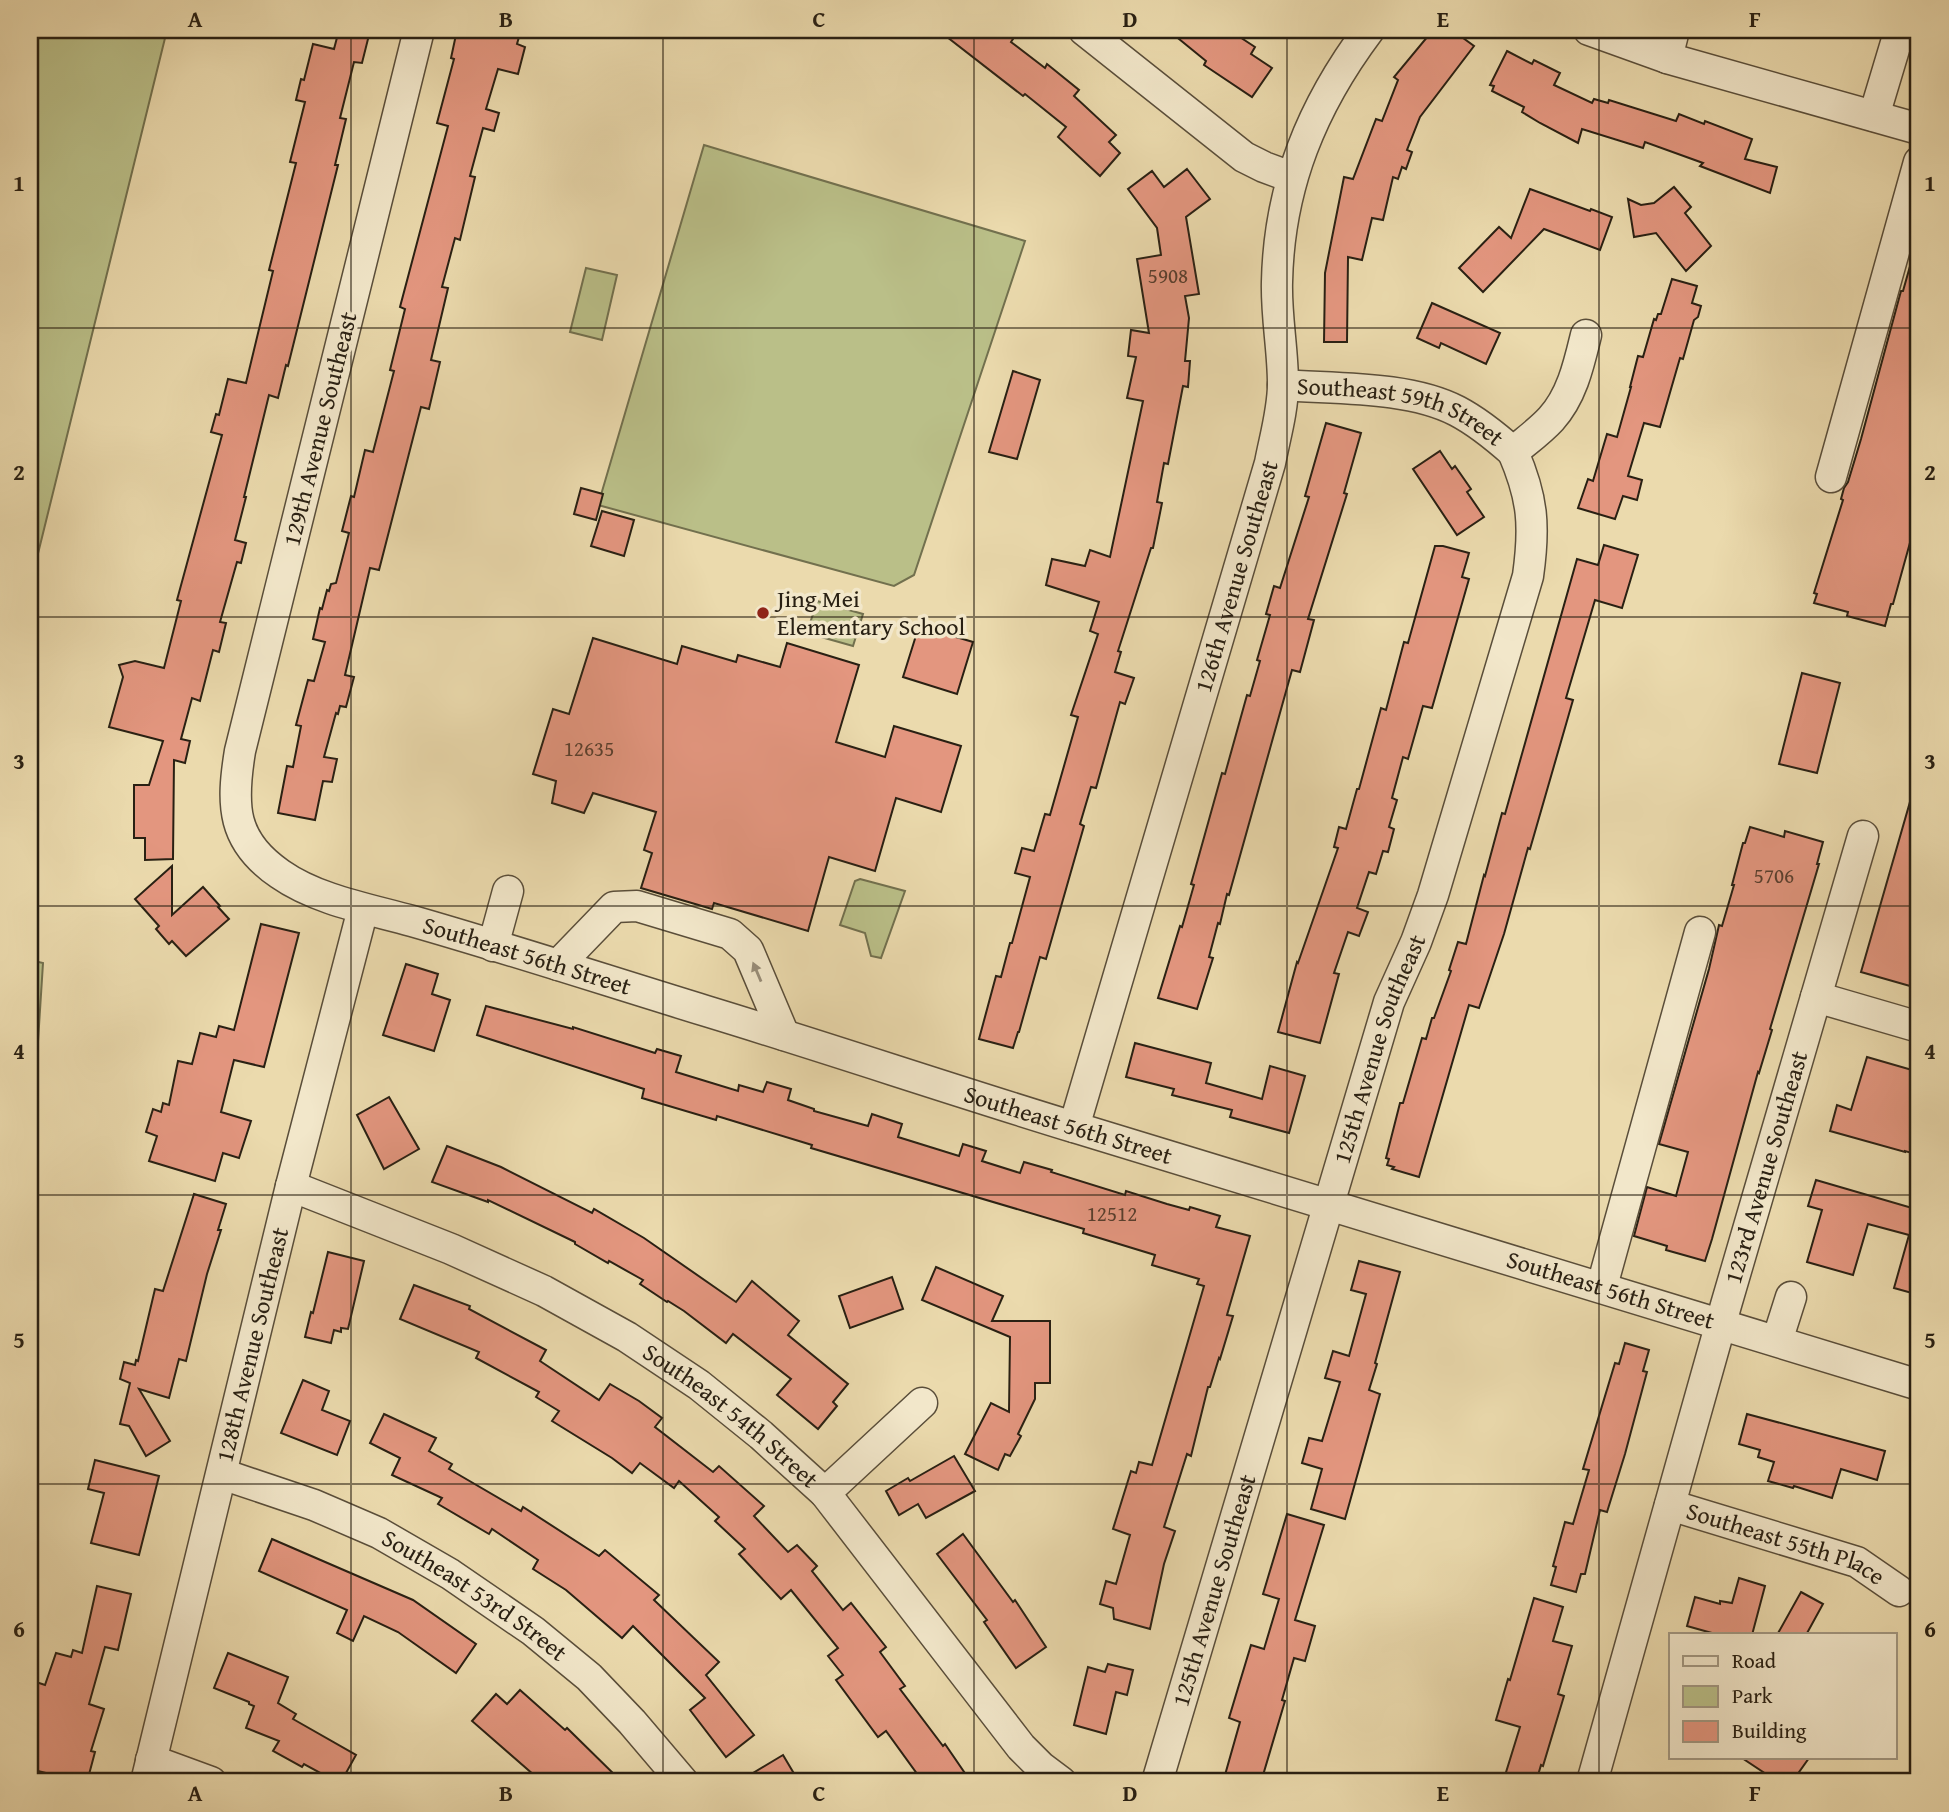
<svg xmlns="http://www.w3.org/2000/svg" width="1949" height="1812" font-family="'Gentium Book Plus',serif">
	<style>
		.green { fill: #babf88; stroke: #72704e; stroke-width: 2 }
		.building { fill: #e3967f; stroke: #292013; stroke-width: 2 }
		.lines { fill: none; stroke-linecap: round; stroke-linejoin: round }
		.minor-casing { stroke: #5a4e3a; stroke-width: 33 }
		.minor { stroke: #f2e7ca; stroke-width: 30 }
		.oneway { fill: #988d78 }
		.grid { fill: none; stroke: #292013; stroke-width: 2; stroke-opacity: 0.55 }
		.poi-dot { fill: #8f2418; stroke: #f2e7ca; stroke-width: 2.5 }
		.labels { text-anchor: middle; stroke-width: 7; stroke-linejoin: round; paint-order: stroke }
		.number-label { font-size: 21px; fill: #583e2e }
		.street-label { font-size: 24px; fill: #292013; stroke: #f2e7ca }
		.poi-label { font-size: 24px; fill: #292013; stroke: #f2e7ca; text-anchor: start }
		.neatline { fill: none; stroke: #292013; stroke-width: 2.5 }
		.grid-label { font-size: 23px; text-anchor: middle; font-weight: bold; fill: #292013 }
	</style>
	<rect width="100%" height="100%" fill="#ebdaad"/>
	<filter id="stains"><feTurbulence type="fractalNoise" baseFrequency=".00286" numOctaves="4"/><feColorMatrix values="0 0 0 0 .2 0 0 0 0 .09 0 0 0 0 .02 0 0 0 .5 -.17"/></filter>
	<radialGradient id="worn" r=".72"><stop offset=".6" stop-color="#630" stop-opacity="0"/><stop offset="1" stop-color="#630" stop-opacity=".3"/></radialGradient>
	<!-- green -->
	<g class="green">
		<polygon points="30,30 167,30 30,586"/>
		<polygon points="704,145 1025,241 914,575 894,586 598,505"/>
		<polygon points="586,268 617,275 602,340 570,332"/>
		<polygon points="817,601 863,614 853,646 807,633"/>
		<polygon points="860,879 905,891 881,958 871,956 865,933 840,925 855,881"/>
		<polygon points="30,960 43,963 30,1167"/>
	</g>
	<!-- building -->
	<g class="building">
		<polygon points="339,30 349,30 369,35 362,63 354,62 340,118 346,119 335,165 338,165 288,366 286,365 278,398 269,395 244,497 246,497 235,540 246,543 241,563 237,562 220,622 226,623 219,652 213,650 200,701 192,698 181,739 190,741 185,763 174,760 173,859 145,860 145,838 134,838 134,785 149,785 163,741 109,727 123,677 119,665 135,661 164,668 181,601 177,600 222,435 211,432 216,414 219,415 228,379 246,383 273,271 269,270 296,163 290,162 305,102 296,100 301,79 304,80 313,44 334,49"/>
		<polygon points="457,30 521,30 517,44 525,47 518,74 498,69 486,109 499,113 494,131 483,128 470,176 475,177 460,240 455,238 442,287 448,288 431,360 440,362 429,409 421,407 379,570 370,568 345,675 354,677 346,707 340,706 338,714 336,713 324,757 337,759 332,782 323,781 315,820 278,813 287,766 293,767 301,726 296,725 308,680 314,681 325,642 313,639 320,608 322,609 327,590 329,591 331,584 336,583 349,533 342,531 351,496 354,497 365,450 373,452 394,371 390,370 405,309 400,307 448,126 437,123 454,59 451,58"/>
		<polygon points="938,30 1000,30 1013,39 1011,42 1045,68 1047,64 1079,90 1074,96 1116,135 1109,142 1120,153 1100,176 1058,137 1066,127 1025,94 1023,96"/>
		<polygon points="1168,30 1229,30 1255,47 1251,54 1272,68 1252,97 1204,65 1206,61"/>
		<polygon points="1433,30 1452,30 1474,46 1420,117 1407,150 1412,152 1406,169 1402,167 1398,179 1393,177 1383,220 1372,218 1362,260 1348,257 1347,342 1324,342 1325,273 1344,177 1353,179 1376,119 1382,121 1398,80 1394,77"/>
		<polygon points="1507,51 1532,64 1534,60 1560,73 1554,85 1592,103 1594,99 1608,103 1609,100 1676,121 1679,114 1704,124 1705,121 1752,139 1745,159 1777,167 1770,193 1700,166 1703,163 1645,142 1643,148 1582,129 1578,143 1540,123 1522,112 1524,107 1492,91 1494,86 1490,85"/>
		<polygon points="1187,169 1210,199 1186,217 1199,294 1185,296 1189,318 1185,361 1190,361 1188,387 1183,386 1168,464 1164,463 1157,502 1162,503 1153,548 1151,548 1118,651 1121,652 1115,672 1134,678 1125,704 1120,702 1096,788 1091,787 1080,824 1084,826 1046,959 1040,957 1019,1032 1018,1032 1013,1048 979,1039 996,976 1001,977 1010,943 1012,943 1030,877 1015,873 1022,848 1034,851 1045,814 1050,815 1078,717 1071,715 1098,634 1090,631 1099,602 1046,585 1052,559 1085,566 1090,550 1110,557 1143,401 1127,398 1136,357 1128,356 1131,330 1149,333 1137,259 1161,255 1157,228 1128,189 1152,171 1164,187"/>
		<polygon points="1674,187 1691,207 1685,213 1711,246 1686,271 1656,233 1634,237 1628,199 1641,205 1654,203"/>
		<polygon points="1530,189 1590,211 1591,209 1612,217 1600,250 1544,229 1483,292 1459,268 1499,227 1511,238"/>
		<polygon points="1914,252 1919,253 1919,522 1916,521 1893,604 1891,604 1885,626 1847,616 1848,612 1814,603 1817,594 1814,593 1843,500 1841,499 1844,488 1848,482 1861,439 1901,291 1903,291"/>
		<polygon points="1672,279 1697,286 1692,303 1701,306 1698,317 1694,320 1683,359 1680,358 1660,427 1644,423 1628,476 1642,480 1637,500 1623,496 1615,519 1578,508 1588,479 1593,481 1607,434 1617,437 1631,387 1630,387 1638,356 1643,357 1654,319 1656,320 1658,314 1661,314"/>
		<polygon points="1432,303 1500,333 1486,364 1441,343 1439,348 1417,338"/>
		<polygon points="1013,371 1040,380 1017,459 989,452"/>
		<polygon points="1326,423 1361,433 1344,493 1347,494 1308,619 1314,620 1300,672 1292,670 1229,895 1227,894 1220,924 1218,923 1209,957 1213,958 1197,1009 1158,998 1180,926 1182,927 1194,885 1191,884 1222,773 1225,774 1247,695 1250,696 1260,661 1257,660 1270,615 1266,614 1274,586 1280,588 1309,497 1305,496"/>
		<polygon points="1440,451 1452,469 1455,466 1471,489 1467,492 1484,517 1457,535 1413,469"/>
		<polygon points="581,488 603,494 596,520 574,514"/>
		<polygon points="602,511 634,520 624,556 591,546"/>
		<polygon points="1604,545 1638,555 1622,608 1595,600 1566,698 1573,700 1530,849 1528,848 1504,934 1479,1008 1469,1005 1419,1177 1392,1169 1394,1167 1387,1165 1389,1159 1386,1158 1400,1103 1403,1103 1422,1038 1426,1039 1432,1018 1434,1018 1451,971 1449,970 1458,942 1466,944 1484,875 1485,876 1502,813 1505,814 1577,559 1598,565"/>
		<polygon points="1435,546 1443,546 1469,553 1462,577 1469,579 1432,708 1423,706 1408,759 1403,757 1392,798 1397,800 1389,827 1394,829 1388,852 1383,851 1376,874 1369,872 1357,908 1368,912 1359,936 1348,932 1334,973 1339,974 1320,1043 1278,1032 1297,962 1298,963 1338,848 1334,847 1339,827 1346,829 1357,789 1359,789 1381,708 1386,710 1404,642 1408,643"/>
		<polygon points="919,626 973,642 957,694 903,677"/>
		<polygon points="593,638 677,664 682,646 736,662 738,655 780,667 787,643 859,665 836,742 885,757 894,726 961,746 941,812 896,798 875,871 829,857 808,931 714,903 712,909 641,888 652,853 644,850 656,812 593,793 584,813 552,803 556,781 533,774 553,709 569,714"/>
		<polygon points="1802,673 1840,683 1817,773 1779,764"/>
		<polygon points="1914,788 1919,789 1919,956 1910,986 1861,972"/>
		<polygon points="1750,827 1784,837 1785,831 1823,842 1817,864 1819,864 1770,1029 1772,1030 1759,1073 1758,1072 1712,1239 1705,1261 1666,1250 1667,1246 1634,1236 1647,1187 1676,1196 1688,1152 1659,1144 1709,969 1717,934 1719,925 1722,926 1734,885 1732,885 1743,843 1745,843"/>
		<polygon points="172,866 172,915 203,887 220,906 218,907 229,919 186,956 172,941 169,944 156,929 159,926 135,899"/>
		<polygon points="261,924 299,933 264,1067 234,1060 221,1112 251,1121 239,1158 223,1153 215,1181 149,1161 157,1136 146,1132 153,1109 161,1112 163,1103 169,1105 178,1061 192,1064 200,1033 216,1037 219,1026 234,1030"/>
		<polygon points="406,964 438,974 432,994 450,1000 434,1051 383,1035"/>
		<polygon points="486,1006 573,1029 573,1027 655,1053 657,1049 681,1056 676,1072 738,1091 739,1085 763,1092 767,1082 791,1089 788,1100 814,1109 814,1111 868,1126 872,1114 902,1124 898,1137 959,1156 963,1144 986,1151 982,1161 1020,1173 1024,1162 1052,1170 1051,1172 1125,1195 1126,1191 1167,1204 1189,1210 1190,1207 1220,1216 1216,1227 1250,1236 1227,1315 1233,1316 1220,1359 1219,1358 1210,1387 1208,1387 1191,1456 1187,1454 1164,1527 1175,1531 1164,1564 1150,1629 1114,1619 1113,1608 1100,1604 1106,1581 1116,1584 1130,1535 1113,1529 1131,1471 1136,1473 1139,1462 1152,1465 1204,1286 1197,1284 1199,1279 1152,1265 1155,1255 1083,1233 1084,1229 811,1148 812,1145 717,1116 716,1120 642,1098 644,1089 477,1035"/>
		<polygon points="1135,1043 1211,1063 1206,1083 1262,1099 1270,1066 1305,1076 1289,1133 1230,1117 1232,1110 1172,1095 1174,1089 1126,1077"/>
		<polygon points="1867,1057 1919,1072 1919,1155 1905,1151 1905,1152 1830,1131 1837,1105 1851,1110"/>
		<polygon points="389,1097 419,1149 384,1169 357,1115"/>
		<polygon points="447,1146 501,1167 592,1213 594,1209 644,1238 736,1302 752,1281 799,1321 788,1335 848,1384 833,1402 837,1406 818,1429 777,1395 791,1379 733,1334 726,1343 684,1311 668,1301 667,1302 640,1284 643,1280 609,1261 608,1263 575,1244 575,1242 488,1200 488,1202 432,1182"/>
		<polygon points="1816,1180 1919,1210 1919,1295 1894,1288 1909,1235 1868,1224 1853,1275 1807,1262 1822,1210 1808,1206"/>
		<polygon points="194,1194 226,1204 218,1230 221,1230 207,1274 186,1361 179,1359 169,1398 139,1389 170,1441 146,1456 129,1426 120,1424 130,1383 120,1379 124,1362 135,1365 136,1360 138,1361 155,1289 163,1291"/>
		<polygon points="328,1252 364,1261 348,1329 341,1328 341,1332 334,1330 331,1343 305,1337 311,1312 313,1313"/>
		<polygon points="1359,1261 1400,1272 1375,1363 1377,1364 1369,1390 1380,1394 1345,1519 1311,1509 1322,1469 1302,1463 1309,1438 1322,1441 1340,1382 1325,1378 1333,1351 1349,1356 1366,1294 1351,1290"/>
		<polygon points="936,1267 1003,1296 992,1321 1050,1321 1050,1383 1035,1383 1035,1399 1018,1434 1021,1436 1010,1456 1005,1454 998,1470 965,1454 991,1403 1009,1412 1010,1337 922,1300"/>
		<polygon points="892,1277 903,1309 850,1328 839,1296"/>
		<polygon points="414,1285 470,1306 469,1309 546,1350 540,1361 599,1400 610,1384 639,1401 662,1418 655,1427 713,1472 719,1466 764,1506 754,1516 788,1552 797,1545 817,1566 812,1571 843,1610 851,1603 886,1647 880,1652 905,1686 900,1689 943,1746 945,1744 971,1782 923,1782 886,1731 878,1737 836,1680 843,1675 828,1656 838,1648 791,1590 781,1599 739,1554 745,1549 715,1521 719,1517 679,1481 674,1488 640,1463 632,1473 612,1458 552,1421 559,1411 536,1397 539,1392 476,1358 479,1352 400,1319"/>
		<polygon points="1625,1343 1649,1350 1643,1371 1647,1372 1625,1454 1607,1512 1600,1510 1585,1574 1581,1574 1576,1592 1551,1585 1556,1567 1553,1566 1565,1522 1573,1524 1589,1470 1583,1469 1615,1363 1619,1364"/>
		<polygon points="303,1380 329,1391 322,1410 350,1421 337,1455 281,1433"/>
		<polygon points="384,1414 436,1438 429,1451 452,1464 449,1469 521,1511 523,1507 599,1556 605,1550 659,1595 654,1600 719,1662 706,1675 754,1735 726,1757 690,1710 705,1698 633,1626 622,1638 566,1590 533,1569 538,1560 492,1529 489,1534 438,1504 442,1498 392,1475 400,1458 370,1443"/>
		<polygon points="1747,1414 1885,1451 1877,1480 1841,1469 1832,1498 1794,1486 1793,1488 1768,1481 1774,1462 1758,1457 1760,1450 1739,1444"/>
		<polygon points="954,1456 975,1491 926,1518 918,1504 899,1515 886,1491 908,1478 910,1481"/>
		<polygon points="95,1460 159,1476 139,1555 91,1543 104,1493 88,1489"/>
		<polygon points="1287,1514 1324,1525 1295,1620 1315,1626 1305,1661 1294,1658 1282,1700 1285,1701 1261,1782 1223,1782 1240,1722 1229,1718 1251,1645 1264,1649 1279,1599 1263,1594"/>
		<polygon points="963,1534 1013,1602 1015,1600 1046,1647 1016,1668 984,1622 987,1620 937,1554"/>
		<polygon points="272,1539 413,1600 476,1644 456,1673 398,1632 364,1616 353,1641 337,1633 347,1610 259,1571"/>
		<polygon points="1739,1578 1765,1586 1752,1635 1719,1635 1687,1626 1695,1597 1720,1604 1720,1601 1732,1603"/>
		<polygon points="97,1586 131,1594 118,1650 105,1647 89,1704 104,1709 91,1751 95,1752 87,1782 82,1782 30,1769 30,1680 45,1685 56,1653 71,1657 73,1650 82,1653"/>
		<polygon points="1801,1592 1823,1604 1806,1635 1777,1635"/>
		<polygon points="1534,1598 1563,1607 1553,1641 1572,1646 1558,1694 1564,1696 1543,1766 1541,1765 1536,1782 1503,1782 1520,1727 1496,1720 1508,1679 1510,1680"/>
		<polygon points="228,1653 288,1677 278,1703 296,1714 293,1719 356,1755 341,1782 337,1782 304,1764 302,1767 273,1751 279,1741 246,1728 254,1706 249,1704 249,1702 214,1688"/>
		<polygon points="1108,1664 1133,1670 1127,1695 1116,1692 1106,1734 1074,1725 1088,1667 1105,1672"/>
		<polygon points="520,1690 565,1730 567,1728 622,1782 542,1782 472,1721 496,1694 507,1704"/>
		<polygon points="783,1755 799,1782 738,1782"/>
		<polygon points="1742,1758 1809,1758 1792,1782 1760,1782 1766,1774"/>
	</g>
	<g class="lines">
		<!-- minor casing -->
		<g class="minor-casing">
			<g id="minor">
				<path id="s1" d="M419 30 240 751C231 806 232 841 280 874 317 900 369 909 412 921 510 949 608 981 706 1011 831 1049 955 1091 1080 1129 1360 1214 1640 1298 1919 1385"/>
				<polyline points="1084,30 1244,157 1264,167 1291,177"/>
				<polyline points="1589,30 1667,58 1919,129"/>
				<polyline points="1667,58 1674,30"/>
				<polyline points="1874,116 1898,36 1919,37"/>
				<path id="s2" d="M1283 385C1336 389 1409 386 1457 411 1478 422 1495 436 1513 452"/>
				<polyline points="1831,477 1919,162"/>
				<polyline points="493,946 508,891"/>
				<polyline points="558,965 614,907 637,906 730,934 748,950 784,1035"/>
				<polyline points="1816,997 1919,1027"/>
				<path id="s3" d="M1074 1127 1270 463C1275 437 1283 410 1283 384 1283 350 1276 316 1277 282 1279 186 1312 106 1369 30"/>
				<path id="s4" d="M291 1186 451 1249 544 1291 627 1337 699 1385 761 1435 825 1493 1021 1747 1041 1767 1061 1782"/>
				<polyline points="1602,1286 1700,932"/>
				<polyline points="1777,1341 1791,1297"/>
				<path id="s5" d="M222 1474 314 1505 379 1533 450 1574 533 1631 589 1677 632 1722 683 1782"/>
				<polyline points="825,1493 922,1403"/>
				<path id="s6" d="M1670 1505 1857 1562 1899 1591"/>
				<polyline points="151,1760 211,1782"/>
				<path id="s7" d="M146 1782 291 1186 363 909"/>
				<path id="s8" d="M1157 1782 1389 1002 1416 942 1433 895 1528 576C1535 526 1533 498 1513 452 1526 441 1540 431 1551 419 1572 396 1579 364 1586 335"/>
				<path id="s9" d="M1592 1782 1726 1305 1863 836"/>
			</g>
		</g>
		<!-- minor -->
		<use href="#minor" class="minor"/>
	</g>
	<!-- one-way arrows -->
	<defs><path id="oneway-solid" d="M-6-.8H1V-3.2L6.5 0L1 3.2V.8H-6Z" transform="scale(1.75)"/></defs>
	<use class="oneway" href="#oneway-solid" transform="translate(757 972) rotate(-113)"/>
	<!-- grid -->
	<path class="grid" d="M351 30V1782M663 30V1782M974 30V1782M1287 30V1782M1599 30V1782M30 328H1919M30 617H1919M30 906H1919M30 1195H1919M30 1484H1919"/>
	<!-- markers -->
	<circle class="poi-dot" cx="763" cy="613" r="7"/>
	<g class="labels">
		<!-- number labels -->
		<g class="number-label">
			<text x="1168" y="283">5908</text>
			<text x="589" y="756">12635</text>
			<text x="1774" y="883">5706</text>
			<text x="1112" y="1221">12512</text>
		</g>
		<!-- street labels -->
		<g class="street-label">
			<text dy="8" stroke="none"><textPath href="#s2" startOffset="122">Southeast 59th Street</textPath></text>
			<text transform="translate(320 429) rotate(-76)" y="8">129th Avenue Southeast</text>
			<text dy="8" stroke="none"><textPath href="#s3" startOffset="574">126th Avenue Southeast</textPath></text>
			<text dy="8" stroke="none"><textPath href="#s1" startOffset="1143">Southeast 56th Street</textPath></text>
			<text dy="8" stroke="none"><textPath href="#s8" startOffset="766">125th Avenue Southeast</textPath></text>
			<text dy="8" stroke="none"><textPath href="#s1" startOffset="1710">Southeast 56th Street</textPath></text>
			<text dy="8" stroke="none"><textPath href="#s9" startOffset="639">123rd Avenue Southeast</textPath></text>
			<text dy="8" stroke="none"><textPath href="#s1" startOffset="2277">Southeast 56th Street</textPath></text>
			<text dy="8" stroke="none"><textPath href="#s7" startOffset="450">128th Avenue Southeast</textPath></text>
			<text dy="8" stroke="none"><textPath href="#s4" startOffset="499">Southeast 54th Street</textPath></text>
			<text dy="8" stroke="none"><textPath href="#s6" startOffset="122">Southeast 55th Place</textPath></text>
			<text dy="8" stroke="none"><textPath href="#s8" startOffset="200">125th Avenue Southeast</textPath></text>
			<text dy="8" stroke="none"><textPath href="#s5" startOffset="282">Southeast 53rd Street</textPath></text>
		</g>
		<!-- poi labels -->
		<g class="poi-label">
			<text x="777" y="607">Jing Mei<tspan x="777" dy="28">Elementary School</tspan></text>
		</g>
	</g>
	<!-- margin -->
	<rect width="1949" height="1812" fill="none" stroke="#ebdaad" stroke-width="77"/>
	<!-- legend -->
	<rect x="1669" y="1633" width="228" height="126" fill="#f2e7ca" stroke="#a29781" stroke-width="2"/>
	<rect x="1683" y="1656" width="35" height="10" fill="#f2e7ca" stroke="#a29781" stroke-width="2"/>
	<text x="1732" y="1668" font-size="21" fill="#292013">Road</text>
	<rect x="1683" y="1686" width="35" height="21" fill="#babf88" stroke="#a29781" stroke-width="2"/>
	<text x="1732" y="1703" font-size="21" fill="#292013">Park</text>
	<rect x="1683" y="1721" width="35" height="21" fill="#e3967f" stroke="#a29781" stroke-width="2"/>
	<text x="1732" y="1738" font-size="21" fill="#292013">Building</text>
	<rect x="38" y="38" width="1872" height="1735" class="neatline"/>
	<g class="grid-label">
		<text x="195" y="27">A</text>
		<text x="506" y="27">B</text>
		<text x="819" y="27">C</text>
		<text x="1130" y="27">D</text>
		<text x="1443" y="27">E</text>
		<text x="1755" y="27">F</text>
		<text x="19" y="191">1</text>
		<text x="1930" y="191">1</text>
		<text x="19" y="480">2</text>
		<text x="1930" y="480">2</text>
		<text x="19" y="769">3</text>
		<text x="1930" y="769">3</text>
		<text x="19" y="1059">4</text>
		<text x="1930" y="1059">4</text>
		<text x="19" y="1348">5</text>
		<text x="1930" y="1348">5</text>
		<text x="19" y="1637">6</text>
		<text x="1930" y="1637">6</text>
		<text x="195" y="1801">A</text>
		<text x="506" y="1801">B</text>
		<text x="819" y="1801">C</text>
		<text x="1130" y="1801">D</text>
		<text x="1443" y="1801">E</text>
		<text x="1755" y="1801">F</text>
	</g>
	<rect width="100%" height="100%" filter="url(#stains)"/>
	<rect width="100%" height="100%" fill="url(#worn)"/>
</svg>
